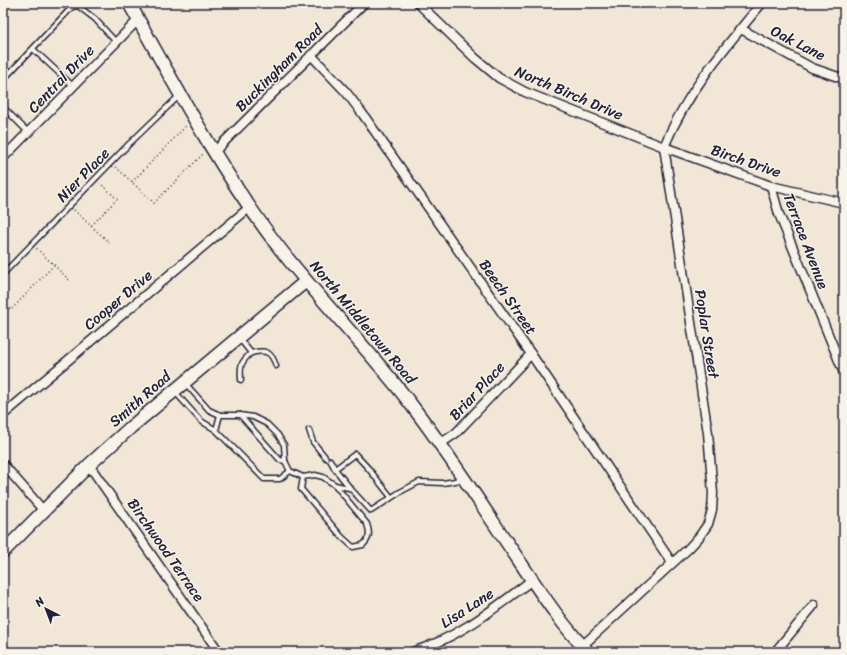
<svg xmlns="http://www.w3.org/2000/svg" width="847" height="655" font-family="Sriracha,sans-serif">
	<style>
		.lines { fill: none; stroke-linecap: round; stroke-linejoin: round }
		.lane-casing { stroke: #22223b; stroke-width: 7 }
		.street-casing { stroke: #22223b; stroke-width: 11 }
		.secondary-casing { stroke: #22223b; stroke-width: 15 }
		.path { stroke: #22223b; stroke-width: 1.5; stroke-dasharray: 1 3; stroke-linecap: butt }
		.lane { stroke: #f7f3e8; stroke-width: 4 }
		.street { stroke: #f7f3e8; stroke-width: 8 }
		.secondary { stroke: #f7f3e8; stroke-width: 12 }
		.labels { text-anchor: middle; stroke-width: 3; stroke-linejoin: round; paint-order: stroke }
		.street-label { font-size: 15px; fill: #22223b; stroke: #f7f3e8 }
	</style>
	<rect width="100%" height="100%" fill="#f2e7d6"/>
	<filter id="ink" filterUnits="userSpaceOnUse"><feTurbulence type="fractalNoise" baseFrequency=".025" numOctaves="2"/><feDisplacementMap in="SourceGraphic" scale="8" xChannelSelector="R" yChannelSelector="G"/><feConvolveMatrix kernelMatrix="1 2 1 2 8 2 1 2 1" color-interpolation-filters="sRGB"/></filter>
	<g filter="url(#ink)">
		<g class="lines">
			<!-- lane casing -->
			<g class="lane-casing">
				<g id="lane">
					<polyline points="33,49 73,86"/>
					<polyline points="3,80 72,7 78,6 95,19 116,42"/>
					<polyline points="3,107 28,132"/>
					<polyline points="3,274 129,144 180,95"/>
					<path d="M240 339 251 353C240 363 240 366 241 380"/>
					<path d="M251 353C265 350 271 350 276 366"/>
					<polyline points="185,383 209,410 220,415 240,415 253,417 267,424 278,435 284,445 285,461 290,471 303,477 315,475 323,477 335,485 349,488"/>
					<polyline points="175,392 201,421 216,430 264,479 280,479 290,471"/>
					<polyline points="240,415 280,460 285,461"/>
					<polyline points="216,430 220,415"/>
					<polyline points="309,430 313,442 326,458"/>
					<polyline points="330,460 335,469"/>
					<path d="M303 477 301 489 342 537 353 547 363 545C370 538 370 533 367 524L335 485"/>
					<polyline points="391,497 368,468 355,454 335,469 350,488 371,511 400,492 419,482 443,483 461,480"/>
				</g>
			</g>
			<!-- street casing -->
			<g class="street-casing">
				<g id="street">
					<polyline points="418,3 475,58 499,78 525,92 664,147 771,186 844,203"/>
					<polyline points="741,29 812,68 844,79"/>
					<polyline points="311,55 346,92 362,113 531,354 672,563"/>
					<polyline points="214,152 364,3"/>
					<polyline points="3,158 138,20"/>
					<polyline points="771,186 779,214 844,373"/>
					<polyline points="3,415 250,207"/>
					<polyline points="440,444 456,433 531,354"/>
					<polyline points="3,464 43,510"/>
					<polyline points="89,465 219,652"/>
					<path d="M582 646 689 548 699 537 708 524 712 510 713 493 708 433 664 147C686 93 725 47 762 3"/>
					<path d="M412 652C457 639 495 608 532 580"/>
					<polyline points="775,652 814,605"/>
				</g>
			</g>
			<!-- secondary casing -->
			<g class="secondary-casing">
				<g id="secondary">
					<path d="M129 3C175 85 220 170 277 245 321 302 373 353 416 411 453 460 486 512 520 562 541 593 562 625 588 652"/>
					<polyline points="3,552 89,465 131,427 306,281"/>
				</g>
			</g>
			<!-- path -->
			<g class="path">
				<polyline points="116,167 154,203 203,154"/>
				<polyline points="132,182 186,126"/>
				<polyline points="74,210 91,226 117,199 100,183"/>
				<polyline points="91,226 110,243"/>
				<polyline points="54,265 69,280"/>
				<polyline points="3,303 11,310 54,265 36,248"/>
			</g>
			<!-- lane -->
			<use href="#lane" class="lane"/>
			<!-- street -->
			<use href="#street" class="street"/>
			<!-- secondary -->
			<use href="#secondary" class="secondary"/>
		</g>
	</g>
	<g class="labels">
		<!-- street labels -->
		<g class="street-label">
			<text transform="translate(798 43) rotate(27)" y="5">Oak Lane</text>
			<text transform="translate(279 68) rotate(-45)" y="5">Buckingham Road</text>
			<text transform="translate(61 79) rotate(-46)" y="5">Central Drive</text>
			<text transform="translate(569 93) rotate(23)" y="5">North Birch Drive</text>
			<text transform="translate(746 161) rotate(19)" y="5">Birch Drive</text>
			<text transform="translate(83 175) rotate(-46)" y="5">Nier Place</text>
			<text transform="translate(806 241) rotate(69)" y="5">Terrace Avenue</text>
			<text transform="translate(508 297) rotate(55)" y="5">Beech Street</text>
			<text transform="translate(118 300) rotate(-40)" y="5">Cooper Drive</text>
			<text transform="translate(363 322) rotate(50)" y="5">North Middletown Road</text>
			<text transform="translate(707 334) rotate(81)" y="5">Poplar Street</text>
			<text transform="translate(477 391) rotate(-47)" y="5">Briar Place</text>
			<text transform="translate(140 399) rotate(-41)" y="5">Smith Road</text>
			<text transform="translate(166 550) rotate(55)" y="5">Birchwood Terrace</text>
			<text transform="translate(467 608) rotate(-33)" y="5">Lisa Lane</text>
		</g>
	</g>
	<!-- margin -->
	<rect width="847" height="655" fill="none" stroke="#f7f3e8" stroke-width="16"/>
	<rect x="8" y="8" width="831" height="639" fill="none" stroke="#22223b" stroke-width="1.5" filter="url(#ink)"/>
	<!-- north arrow -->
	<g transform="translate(46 609) rotate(318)" stroke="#f7f3e8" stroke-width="3" paint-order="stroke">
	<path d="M0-3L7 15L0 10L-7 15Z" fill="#22223b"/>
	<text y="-6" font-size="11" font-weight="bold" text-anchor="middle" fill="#22223b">N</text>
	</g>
</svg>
